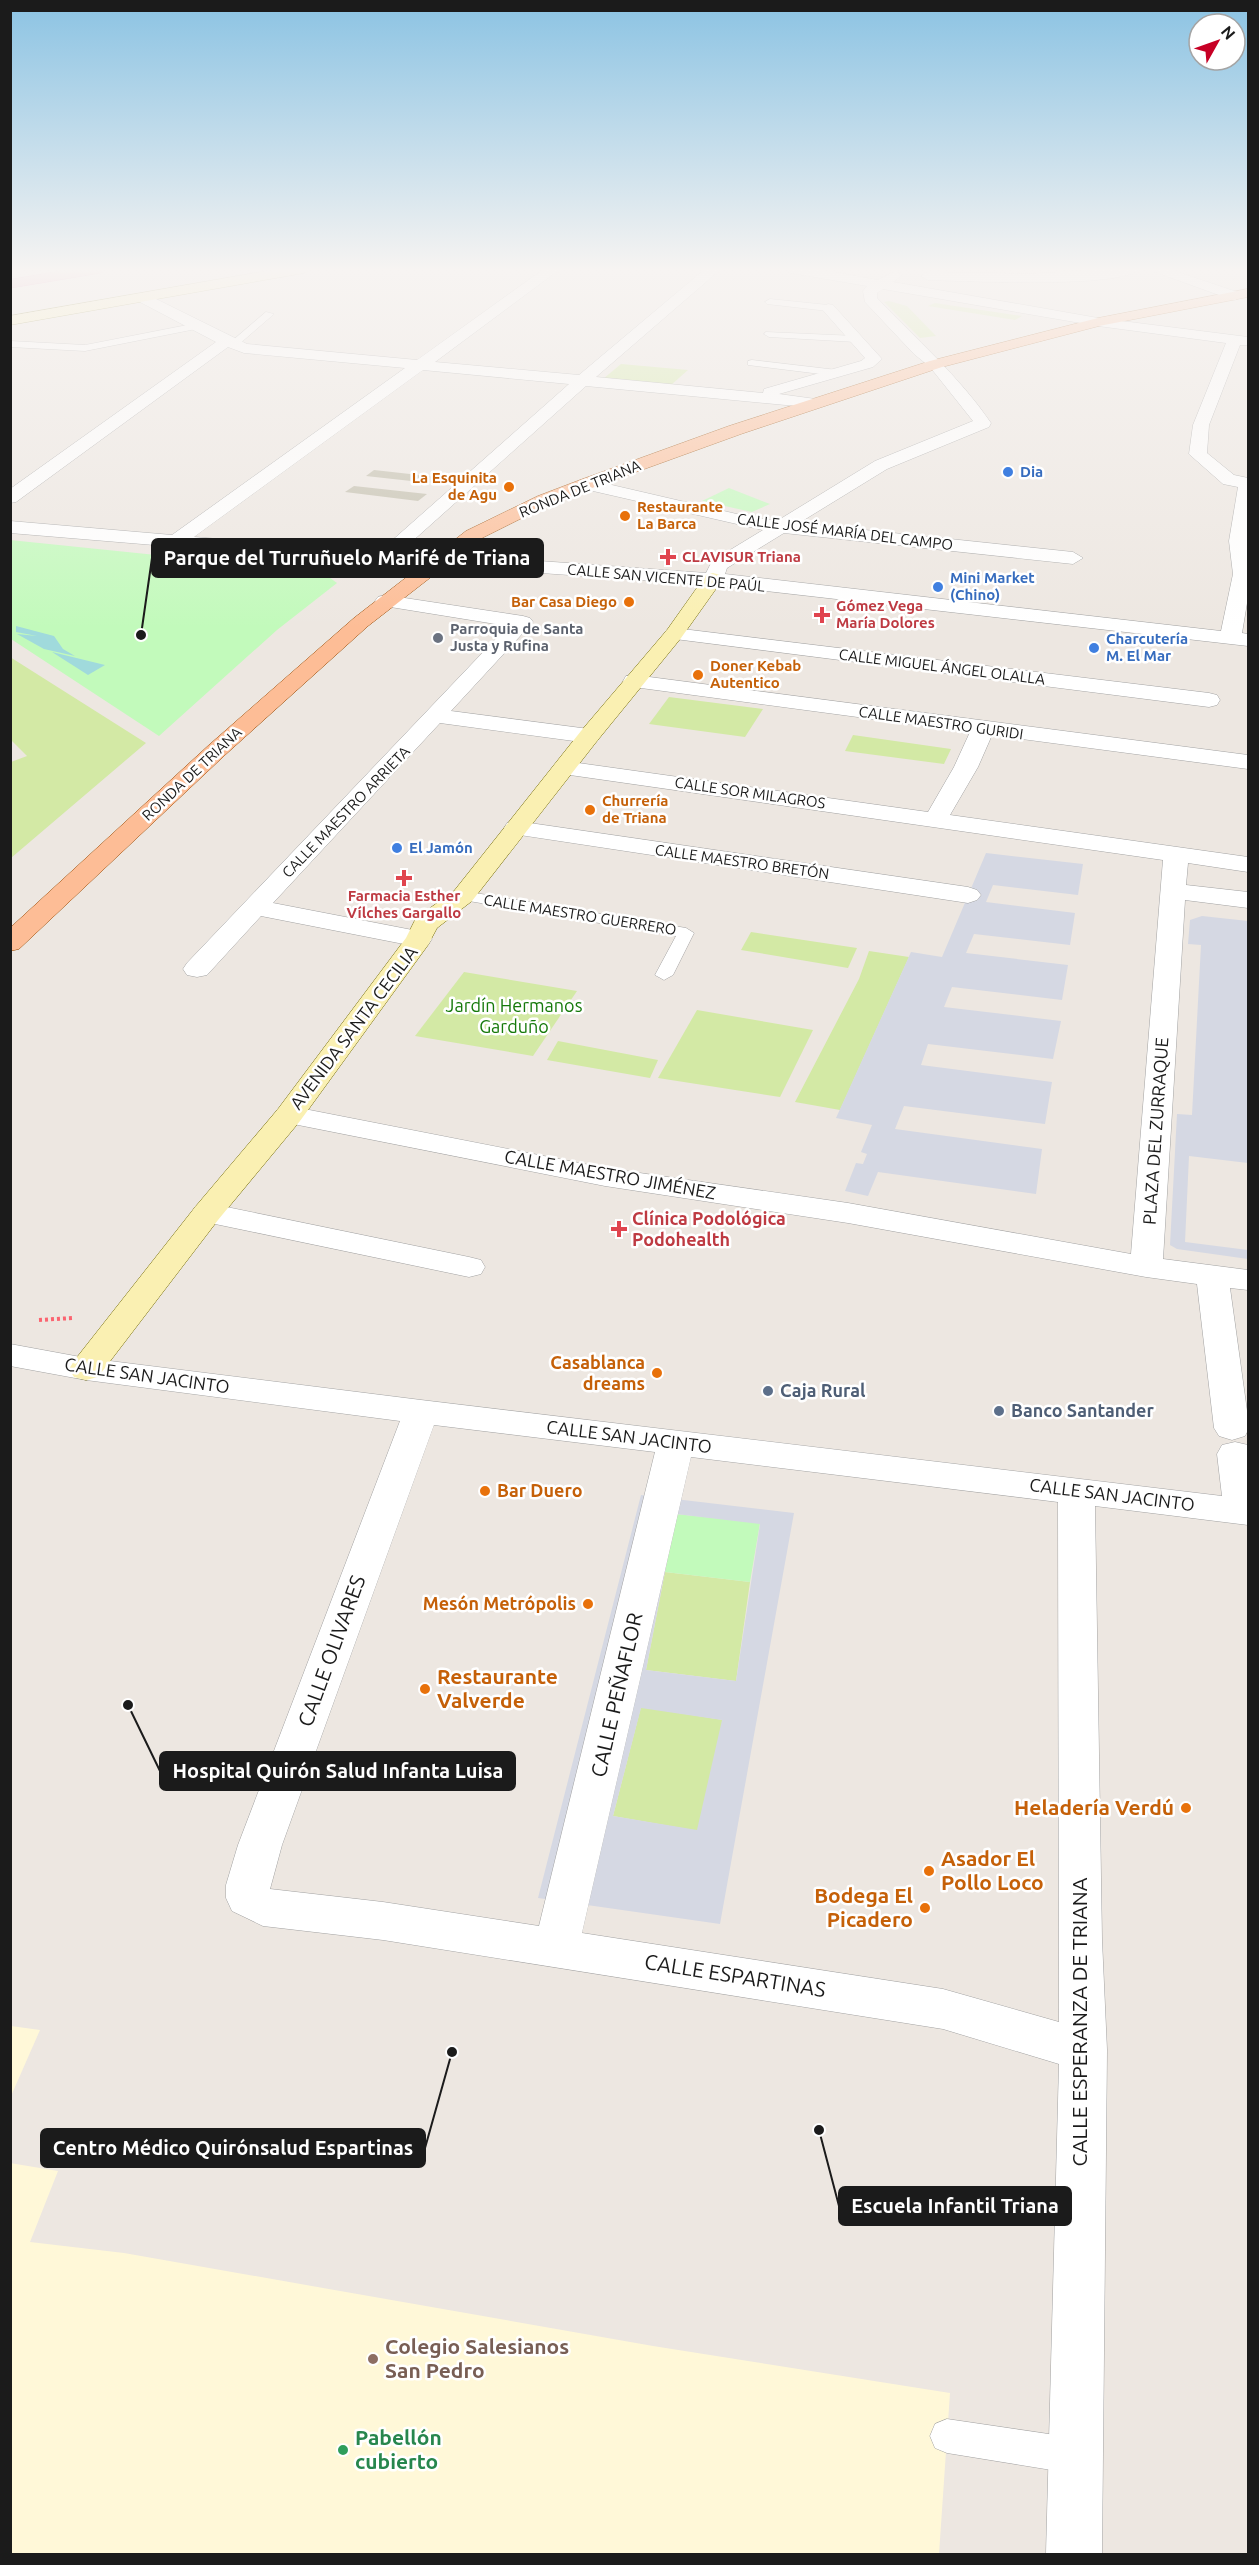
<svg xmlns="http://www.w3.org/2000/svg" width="1259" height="2565" font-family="Ubuntu,sans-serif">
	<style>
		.education { fill: #fff8d8 }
		.construction { fill: #c2beac }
		.grass { fill: #d3e9a5 }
		.park { fill: #c2fabb }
		.plaza { fill: #d5d8e3; fill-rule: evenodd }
		.water { fill: #a0dadc }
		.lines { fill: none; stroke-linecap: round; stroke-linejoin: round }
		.lane-casing { stroke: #a2a2a2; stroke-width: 1 }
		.street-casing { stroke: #a2a2a2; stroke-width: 1 }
		.secondary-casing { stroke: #716903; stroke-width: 1 }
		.primary-casing { stroke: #934700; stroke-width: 1 }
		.highway-casing { stroke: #d82182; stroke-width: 1 }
		.path { stroke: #fb6470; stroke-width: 4; stroke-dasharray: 3 3; stroke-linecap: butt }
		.lane { fill: #fff; fill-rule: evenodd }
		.street { fill: #fff; fill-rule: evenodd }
		.secondary { fill: #faf0b2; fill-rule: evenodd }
		.primary { fill: #fdbd96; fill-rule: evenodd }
		.highway { fill: #e786aa; fill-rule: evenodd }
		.shop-dot { fill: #3f7fe0; stroke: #fff; stroke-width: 2 }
		.food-dot { fill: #e8710a; stroke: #fff; stroke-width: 2 }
		.health-dot { fill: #e0444e; stroke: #fff; stroke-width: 2 }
		.worship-dot { fill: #6b7280; stroke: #fff; stroke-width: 2 }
		.service-dot { fill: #5c6f8a; stroke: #fff; stroke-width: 2 }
		.education-dot { fill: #8d6e63; stroke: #fff; stroke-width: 2 }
		.leisure-dot { fill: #2e9e5b; stroke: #fff; stroke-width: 2 }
		.labels { text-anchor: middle; stroke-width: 5; stroke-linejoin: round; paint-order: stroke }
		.far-shop-label { font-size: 15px; font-weight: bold; fill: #366cbe; stroke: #fff; text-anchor: start }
		.far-food-label { font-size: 15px; font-weight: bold; fill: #c56008; stroke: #fff; text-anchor: start }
		.far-street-label { font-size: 15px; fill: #1b1b1b; stroke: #fff }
		.far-health-label { font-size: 15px; font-weight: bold; fill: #be3a42; stroke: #fff; text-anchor: start }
		.far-worship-label { font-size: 15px; font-weight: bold; fill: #5b616d; stroke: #fff; text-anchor: start }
		.park-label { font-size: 18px; fill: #15790a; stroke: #fff }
		.street-label { font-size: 18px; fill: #1b1b1b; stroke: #fff }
		.health-label { font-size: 18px; font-weight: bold; fill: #be3a42; stroke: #fff; text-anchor: start }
		.food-label { font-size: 18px; font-weight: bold; fill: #c56008; stroke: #fff; text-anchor: end }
		.service-label { font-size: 18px; font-weight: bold; fill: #4e5e75; stroke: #fff; text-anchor: start }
		.near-street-label { font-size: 21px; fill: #1b1b1b; stroke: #fff }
		.near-food-label { font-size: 21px; font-weight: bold; fill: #c56008; stroke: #fff; text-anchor: start }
		.near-education-label { font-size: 21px; font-weight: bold; fill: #785e54; stroke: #fff; text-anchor: start }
		.near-leisure-label { font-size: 21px; font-weight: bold; fill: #27864d; stroke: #fff; text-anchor: start }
		.leader { fill: none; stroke: #1b1b1b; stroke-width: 2 }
		.callout-dot { fill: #1b1b1b; stroke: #fff; stroke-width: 2 }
		.callout { fill: #1b1b1b; stroke: #1b1b1b; stroke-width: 2 }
		.callout-label { font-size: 20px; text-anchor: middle; font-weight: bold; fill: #fff }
	</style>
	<rect width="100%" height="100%" fill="#ede7e1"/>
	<!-- education -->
	<g class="education">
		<polygon points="11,2026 40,2030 11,2096 10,2026"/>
		<polygon points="10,2163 58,2171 30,2242 124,2253 653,2346 950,2393 939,2554 11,2554"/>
	</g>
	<!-- construction -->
	<g class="construction">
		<polygon points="374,470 446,478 438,484 366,476"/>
		<polygon points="354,486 427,494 418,501 345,492"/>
	</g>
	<!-- grass -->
	<g class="grass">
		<polygon points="889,301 907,306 936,336 920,338 884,302"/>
		<polygon points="935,303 1022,316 1015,320 928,306"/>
		<polygon points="621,364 688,370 671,385 603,379"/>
		<polygon points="10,657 146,743 11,858 11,762 27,756 11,740"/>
		<polygon points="669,697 763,709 745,737 649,724"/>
		<polygon points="853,735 951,749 944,764 845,751"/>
		<polygon points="751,932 857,948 848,968 741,950"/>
		<polygon points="869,951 909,957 840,1110 795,1102 859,979"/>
		<polygon points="464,972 577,991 533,1056 415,1036"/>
		<polygon points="697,1010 813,1030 780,1097 658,1078"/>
		<polygon points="558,1041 658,1060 650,1078 547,1060"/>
		<polygon points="665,1572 750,1582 736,1681 646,1670"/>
		<polygon points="641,1707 723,1720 698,1831 613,1816"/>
	</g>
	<!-- park -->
	<g class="park">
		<polygon points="729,488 770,504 752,512 702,501"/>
		<polygon points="10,540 322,572 337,583 277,630 159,736 11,639"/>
		<polygon points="676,1514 760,1523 750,1582 665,1572"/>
	</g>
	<!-- plaza -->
	<g class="plaza">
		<polygon points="986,853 1083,864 1078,895 993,885 986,902 1075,913 1070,945 974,934 966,953 1068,965 1062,1000 952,987 944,1007 1061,1021 1053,1059 928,1044 921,1065 1052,1082 1045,1124 904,1106 895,1129 1042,1149 1036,1194 878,1172 868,1196 845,1191 856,1163 863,1164 867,1154 861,1152 872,1125 836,1118 911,952 942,957"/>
		<polygon points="1202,916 1248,921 1248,1163 1189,1156 1185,1242 1248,1250 1248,1259 1177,1249 1170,1245 1177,1114 1192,1115 1201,945 1188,944 1190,920"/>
		<path d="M641 1495 794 1513 720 1924 538 1898ZM676 1514 760 1524 736 1681 646 1670ZM641 1708 722 1720 697 1830 613 1816Z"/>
	</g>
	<!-- water -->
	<g class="water">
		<polygon points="16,626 54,636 63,649 75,656 44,649 17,634 37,636 16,632"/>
		<polygon points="52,652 105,665 88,675"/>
	</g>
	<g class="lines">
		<!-- lane casing -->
		<g class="lane-casing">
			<g id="lane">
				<polygon points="770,299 828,305 833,308 828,311 767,304 765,302"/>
				<polygon points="266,312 274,314 237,346 231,346 231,342"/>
				<polygon points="198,323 201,324 201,328 85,351 10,347 10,341 85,345"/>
				<polygon points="766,332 856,336 861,339 856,342 769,337 764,334"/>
				<polygon points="752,360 837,370 842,373 837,376 748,365 748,361"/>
				<polygon points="463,891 686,928 694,933 673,975 664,980 655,975 676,936 457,899 455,896 457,893"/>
				<polygon points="947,2419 1076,2438 1088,2444 1094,2456 1088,2468 1076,2474 947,2453 935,2448 930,2436 935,2424"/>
			</g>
		</g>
		<!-- street casing -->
		<g class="street-casing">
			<g id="street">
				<path d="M544 269H560L435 362 579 375 705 269H721L596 377 763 393 764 389 861 361 865 358 821 308 828 304 833 305 882 359 873 367 779 394 823 400 825 403 817 408 586 386 398 554 432 559 484 557 706 573 712 561 763 530 580 488 577 484 580 480 586 479 741 515 777 521 875 461 973 421 930 367 914 354 865 302 863 291 867 286 791 273 784 269H817L878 280 895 271 902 275 893 282 1098 318 1248 337V345H1240L1209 425 1207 453 1234 475 1248 478V597L1242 633 1248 634V646L713 585 484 569 432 571 383 564 10 533V521L172 535 405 368 244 353 228 347 16 502 10 503V489L216 342 138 301 136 298 138 295H148L247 344 417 360ZM883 289 1098 326 1226 343 1193 425 1189 454 1223 484 1238 487 1229 541 1233 574 1221 631 725 574 727 568 784 533 1073 564 1083 558 1073 552 799 523 887 469 989 427 991 423C959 376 916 339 877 298V293ZM423 370 569 384 379 552 194 537Z"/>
				<path d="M1107 269H1140C1119 289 963 281 928 280L921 276 928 272 1031 274Z"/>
				<polygon points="1147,269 1169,269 1240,293 1242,296 1235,300 1230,299"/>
				<polygon points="385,595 523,616 530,618 533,622 451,711 589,729 597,731 600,736 597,741 589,743 440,723 273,903 428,933 432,939 428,945 419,947 261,916 207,975 197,977 187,975 183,969 187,963 508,626 378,605 375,601 378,597"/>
				<polygon points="674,628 1209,693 1217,695 1220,700 1217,705 1209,707 667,638 664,634 667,630"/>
				<polygon points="634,675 1248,755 1248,769 992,735 978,767 950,815 1248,857 1248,872 1188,863 1186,885 1248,892 1248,908 1185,900 1163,1259 1248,1270 1248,1290 1230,1288 1248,1418 1248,1430 1245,1436 1232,1440 1219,1436 1214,1428 1197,1284 1146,1277 848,1223 605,1186 278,1121 274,1115 278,1109 289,1106 605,1168 848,1203 1131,1254 1163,860 556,773 552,768 556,763 564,761 928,812 954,767 970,732 626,686 623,681 626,676"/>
				<polygon points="516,821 968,887 977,890 981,895 977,900 968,903 507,833 504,828 507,823"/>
				<polygon points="207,1203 469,1257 481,1260 485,1267 481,1274 469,1277 196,1220 191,1213 196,1206"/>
				<path d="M10 1344 86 1358 421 1400 1222 1496 1217 1454 1222 1445 1235 1442 1248 1445V1525L1095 1506 1102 1940 1107 2050 1102 2554H1046L1059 2064 943 2029 383 1940 263 1926 232 1911 226 1898V1885L238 1845 400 1421 86 1380 10 1366ZM434 1425 655 1452 539 1926 383 1902 270 1889 282 1845ZM691 1457 1058 1502 1059 2022 943 1989 582 1933Z"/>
			</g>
		</g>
		<!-- secondary casing -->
		<g class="secondary-casing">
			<g id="secondary">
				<polygon points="278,269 311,269 304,273 10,325 10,316"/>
				<polygon points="713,573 720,575 723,579 681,638 597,741 472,901 437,928 428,945 300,1121 218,1220 98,1377 86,1380 74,1377 69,1369 74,1361 196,1206 278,1109 406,938 416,918 454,891 581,731 667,630 706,575"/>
			</g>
		</g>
		<!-- primary casing -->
		<g class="primary-casing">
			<polygon id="primary" points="1248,289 1248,297 1099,326 942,367 741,434 592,488 550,504 480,539 368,626 225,755 19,949 10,951 10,928 209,745 354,618 466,531 538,496 580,480 729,426 930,361 1098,318"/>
		</g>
		<!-- highway casing -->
		<g class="highway-casing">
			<polygon id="highway" points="73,269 107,269 100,273 10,288 10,280"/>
		</g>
		<!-- path -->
		<polyline class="path" points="39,1320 73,1318"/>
		<!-- lane -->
		<use href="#lane" class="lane"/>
		<!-- street -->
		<use href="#street" class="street"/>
		<!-- secondary -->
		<use href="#secondary" class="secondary"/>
		<!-- primary -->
		<use href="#primary" class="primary"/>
		<!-- highway -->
		<use href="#highway" class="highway"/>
	</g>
	<!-- sky -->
	<linearGradient id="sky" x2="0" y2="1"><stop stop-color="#8bc3e3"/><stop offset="0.43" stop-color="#f7f4f2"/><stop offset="1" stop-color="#f7f4f2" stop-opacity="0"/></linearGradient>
	<rect width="1259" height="628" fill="url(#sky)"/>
	<!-- markers -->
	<g class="shop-dot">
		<circle cx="1008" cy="472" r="6"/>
		<circle cx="938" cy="587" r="6"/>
		<circle cx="1094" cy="648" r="6"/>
		<circle cx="397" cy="848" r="6"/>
	</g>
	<g class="food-dot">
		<circle cx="509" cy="487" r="6"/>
		<circle cx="625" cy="516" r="6"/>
		<circle cx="629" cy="602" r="6"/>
		<circle cx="698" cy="675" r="6"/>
		<circle cx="590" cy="810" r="6"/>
		<circle cx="657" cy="1373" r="6"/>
		<circle cx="485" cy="1491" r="6"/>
		<circle cx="588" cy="1604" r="6"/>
		<circle cx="425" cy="1689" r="6"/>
		<circle cx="1186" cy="1808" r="6"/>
		<circle cx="929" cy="1871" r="6"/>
		<circle cx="925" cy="1908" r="6"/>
	</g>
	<g class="health-dot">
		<path d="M665 548h6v6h6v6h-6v6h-6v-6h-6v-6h6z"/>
		<path d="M819 606h6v6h6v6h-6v6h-6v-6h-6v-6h6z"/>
		<path d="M401 869h6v6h6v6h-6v6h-6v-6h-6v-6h6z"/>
		<path d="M616 1220h6v6h6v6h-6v6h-6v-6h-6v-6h6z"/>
	</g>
	<circle class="worship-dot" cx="438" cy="638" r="6"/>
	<g class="service-dot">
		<circle cx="768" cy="1391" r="6"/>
		<circle cx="999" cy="1411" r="6"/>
	</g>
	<circle class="education-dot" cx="373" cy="2359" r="6"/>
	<circle class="leisure-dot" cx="343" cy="2450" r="6"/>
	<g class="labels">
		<!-- far-shop labels -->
		<g class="far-shop-label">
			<text x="1020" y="477">Dia</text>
			<text x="950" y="583">Mini Market<tspan x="950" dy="17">(Chino)</tspan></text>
			<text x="1106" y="644">Charcutería<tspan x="1106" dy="17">M. El Mar</tspan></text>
			<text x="409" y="853">El Jamón</text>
		</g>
		<!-- far-food labels -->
		<g class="far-food-label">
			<text x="497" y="483" text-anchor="end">La Esquinita<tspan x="497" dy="17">de Agu</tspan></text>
			<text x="637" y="512">Restaurante<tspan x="637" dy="17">La Barca</tspan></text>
			<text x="617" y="607" text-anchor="end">Bar Casa Diego</text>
			<text x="710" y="671">Doner Kebab<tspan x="710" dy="17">Autentico</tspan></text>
			<text x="602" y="806">Churrería<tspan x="602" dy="17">de Triana</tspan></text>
		</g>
		<!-- far-street labels -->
		<g class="far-street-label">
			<text transform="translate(580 489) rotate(-22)" y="5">RONDA DE TRIANA</text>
			<text transform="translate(845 532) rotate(7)" y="5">CALLE JOSÉ MARÍA DEL CAMPO</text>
			<text transform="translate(666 578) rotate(5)" y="5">CALLE SAN VICENTE DE PAÚL</text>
			<text transform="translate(942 667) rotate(7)" y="5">CALLE MIGUEL ÁNGEL OLALLA</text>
			<text transform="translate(941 723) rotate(8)" y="5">CALLE MAESTRO GURIDI</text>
			<text transform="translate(192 774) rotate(-43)" y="5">RONDA DE TRIANA</text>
			<text transform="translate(750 793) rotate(8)" y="5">CALLE SOR MILAGROS</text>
			<text transform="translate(346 812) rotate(-46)" y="5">CALLE MAESTRO ARRIETA</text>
			<text transform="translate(742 862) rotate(8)" y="5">CALLE MAESTRO BRETÓN</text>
			<text transform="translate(580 915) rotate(9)" y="5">CALLE MAESTRO GUERRERO</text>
		</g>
		<!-- far-health labels -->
		<g class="far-health-label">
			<text x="682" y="562">CLAVISUR Triana</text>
			<text x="836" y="611">Gómez Vega<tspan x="836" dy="17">María Dolores</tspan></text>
			<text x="404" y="901" text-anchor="middle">Farmacia Esther<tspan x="404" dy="17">Vílches Gargallo</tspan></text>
		</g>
		<!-- far-worship labels -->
		<g class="far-worship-label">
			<text x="450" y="634">Parroquia de Santa<tspan x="450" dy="17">Justa y Rufina</tspan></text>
		</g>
		<!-- park labels -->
		<g class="park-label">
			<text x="514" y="1012">Jardín Hermanos<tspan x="514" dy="21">Garduño</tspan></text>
		</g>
		<!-- street labels -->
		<g class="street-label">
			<text transform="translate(354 1028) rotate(-53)" y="6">AVENIDA SANTA CECILIA</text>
			<text transform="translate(1156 1131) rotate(-86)" y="6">PLAZA DEL ZURRAQUE</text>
			<text transform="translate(610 1175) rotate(10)" y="6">CALLE MAESTRO JIMÉNEZ</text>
			<text transform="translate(147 1376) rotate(8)" y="6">CALLE SAN JACINTO</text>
			<text transform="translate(629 1437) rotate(7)" y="6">CALLE SAN JACINTO</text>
			<text transform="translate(1112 1495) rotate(7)" y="6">CALLE SAN JACINTO</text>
		</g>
		<!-- health labels -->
		<g class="health-label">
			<text x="632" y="1225">Clínica Podológica<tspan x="632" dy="21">Podohealth</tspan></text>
		</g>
		<!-- food labels -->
		<g class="food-label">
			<text x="645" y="1369">Casablanca<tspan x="645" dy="21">dreams</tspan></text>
			<text x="497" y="1497" text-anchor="start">Bar Duero</text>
			<text x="576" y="1610">Mesón Metrópolis</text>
		</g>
		<!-- service labels -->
		<g class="service-label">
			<text x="780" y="1397">Caja Rural</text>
			<text x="1011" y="1417">Banco Santander</text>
		</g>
		<!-- near-street labels -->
		<g class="near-street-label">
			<text transform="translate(332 1651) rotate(-70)" y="7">CALLE OLIVARES</text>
			<text transform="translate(617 1695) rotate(-77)" y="7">CALLE PEÑAFLOR</text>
			<text transform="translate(735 1976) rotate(9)" y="7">CALLE ESPARTINAS</text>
			<text transform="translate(1080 2022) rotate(-90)" y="7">CALLE ESPERANZA DE TRIANA</text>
		</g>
		<!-- near-food labels -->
		<g class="near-food-label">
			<text x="437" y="1684">Restaurante<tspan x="437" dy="24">Valverde</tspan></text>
			<text x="1174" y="1815" text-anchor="end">Heladería Verdú</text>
			<text x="941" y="1866">Asador El<tspan x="941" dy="24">Pollo Loco</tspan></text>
			<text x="913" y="1903" text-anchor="end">Bodega El<tspan x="913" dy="24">Picadero</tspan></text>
		</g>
		<!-- near-education labels -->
		<g class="near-education-label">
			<text x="385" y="2354">Colegio Salesianos<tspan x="385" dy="24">San Pedro</tspan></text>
		</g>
		<!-- near-leisure labels -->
		<g class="near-leisure-label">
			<text x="355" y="2445">Pabellón<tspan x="355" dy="24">cubierto</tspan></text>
		</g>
	</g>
	<!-- callouts -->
	<path class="leader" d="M141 635L152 558M128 1705L160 1771M452 2052L425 2148M819 2130L839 2206"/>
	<g class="callout-dot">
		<circle cx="141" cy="635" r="6"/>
		<circle cx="128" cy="1705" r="6"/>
		<circle cx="452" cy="2052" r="6"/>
		<circle cx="819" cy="2130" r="6"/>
	</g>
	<g class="callout">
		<rect x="152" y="539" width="391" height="38" rx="6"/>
		<rect x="160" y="1752" width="355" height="38" rx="6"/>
		<rect x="41" y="2129" width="384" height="38" rx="6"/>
		<rect x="839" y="2187" width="232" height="38" rx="6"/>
	</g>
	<g class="callout-label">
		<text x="347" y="565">Parque del Turruñuelo Marifé de Triana</text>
		<text x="338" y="1778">Hospital Quirón Salud Infanta Luisa</text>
		<text x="233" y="2155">Centro Médico Quirónsalud Espartinas</text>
		<text x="955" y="2213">Escuela Infantil Triana</text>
	</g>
	<!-- border -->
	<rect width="1259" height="2565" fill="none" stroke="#1b1b1b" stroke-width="24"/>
	<!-- north arrow -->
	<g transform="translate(1217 42) rotate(50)"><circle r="28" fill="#ffffff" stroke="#a4a4a4" stroke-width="1.5"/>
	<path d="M0-4.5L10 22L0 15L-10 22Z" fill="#c70025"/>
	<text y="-9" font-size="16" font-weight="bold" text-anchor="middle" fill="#1b1b1b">N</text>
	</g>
</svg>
